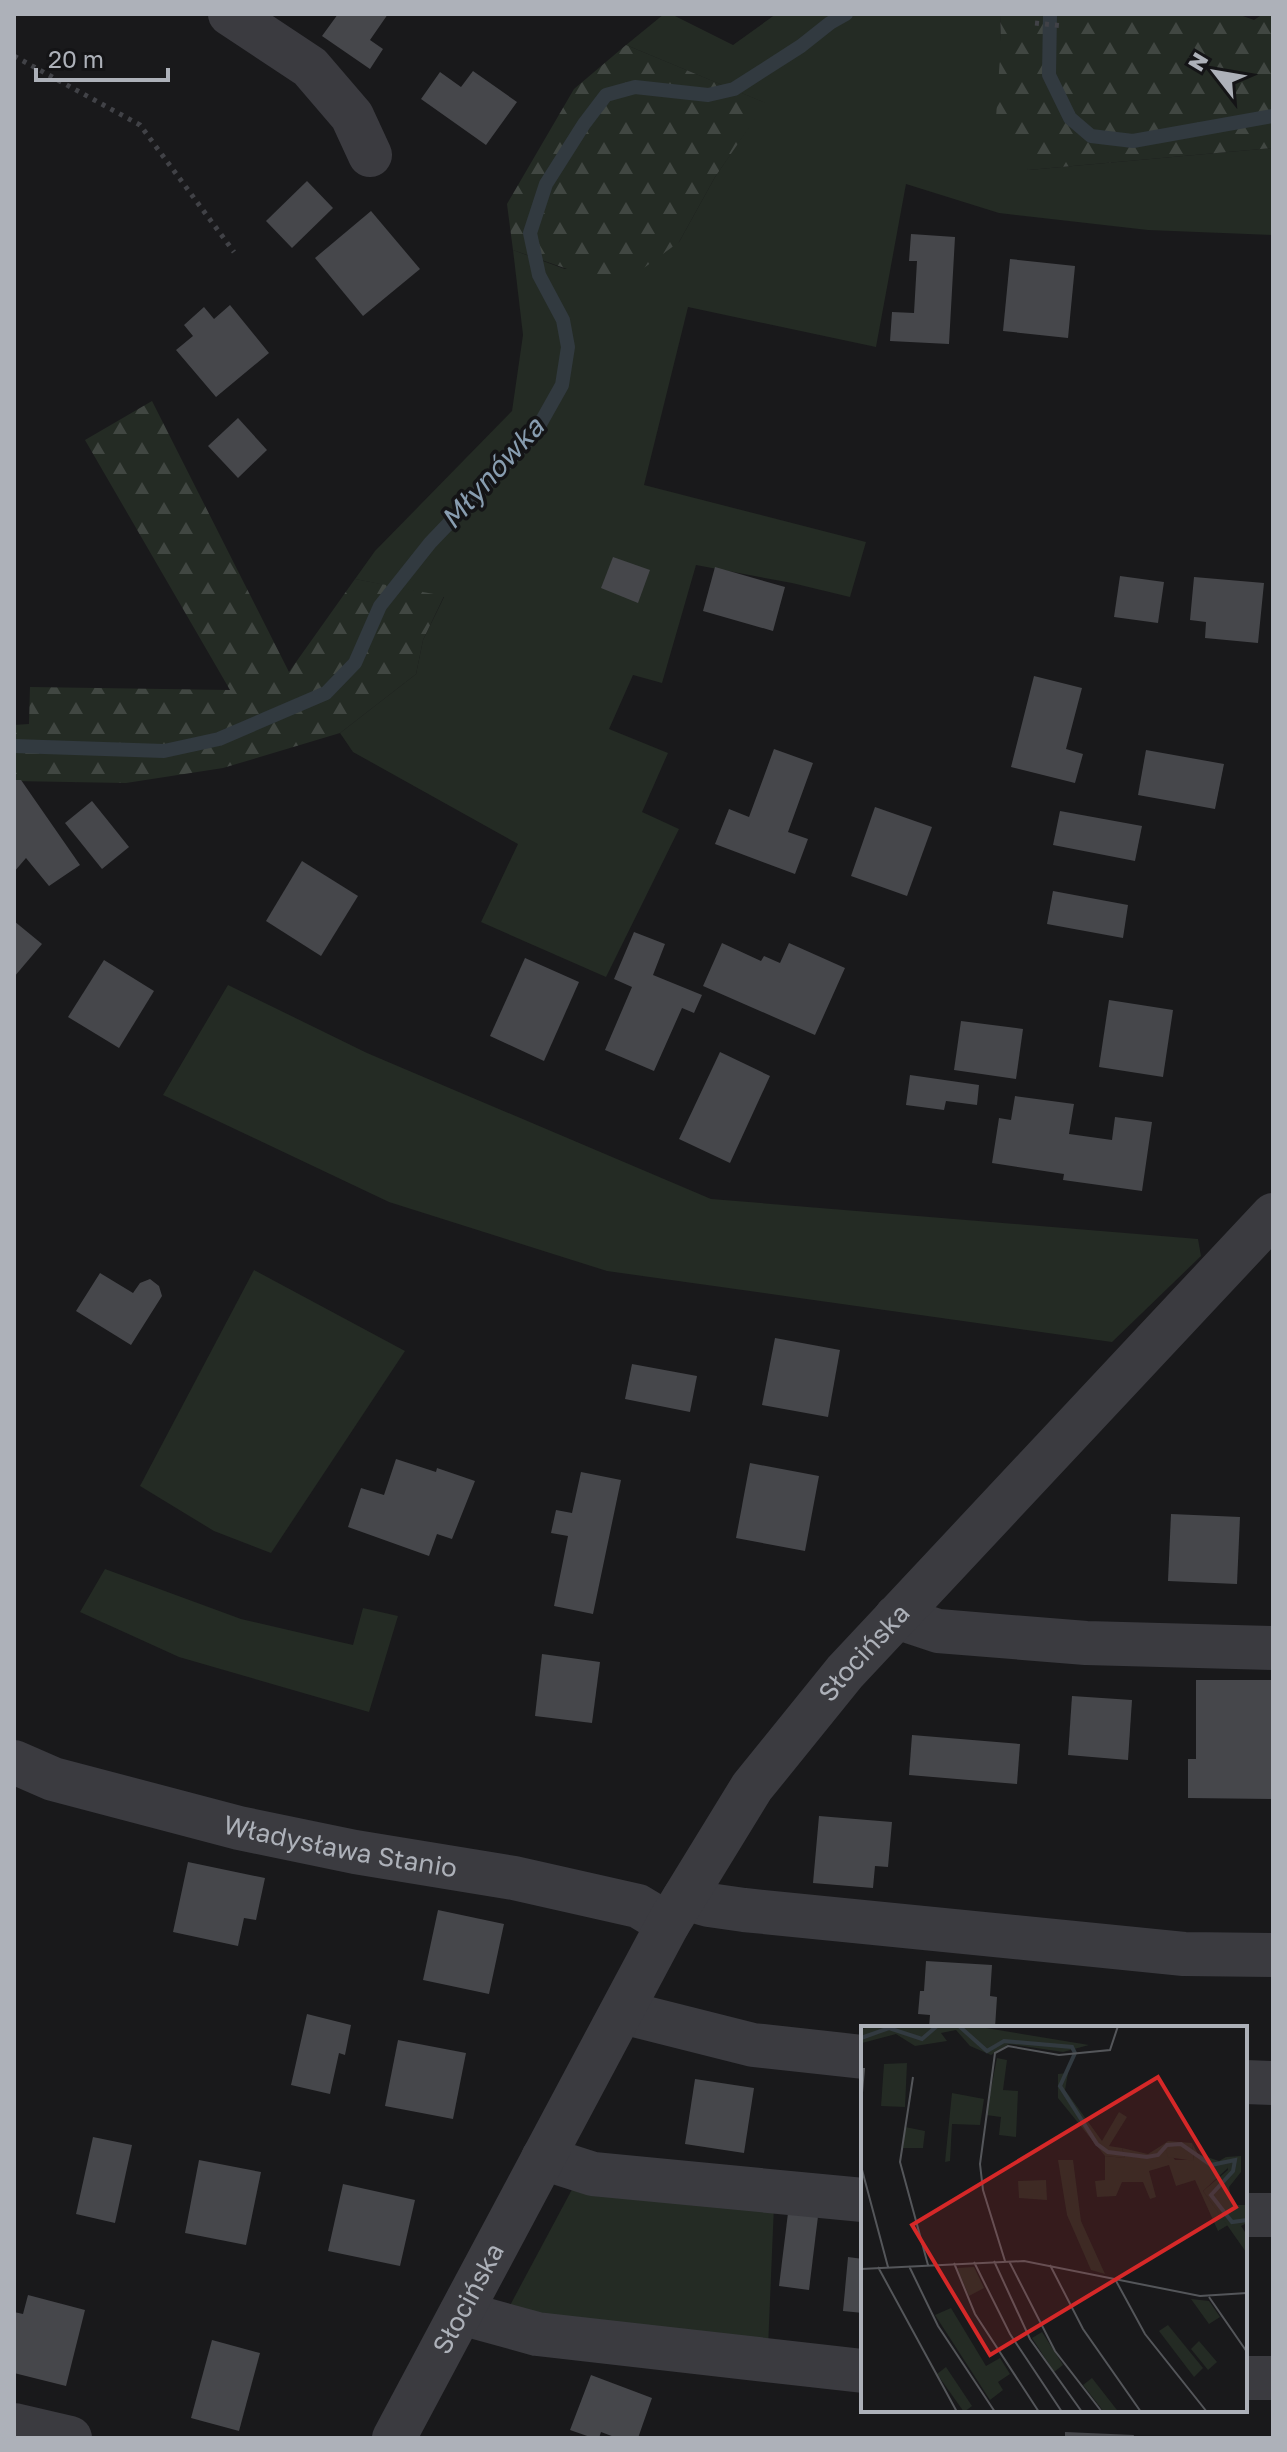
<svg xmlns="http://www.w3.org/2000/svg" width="1287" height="2452" font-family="'Golos Text',sans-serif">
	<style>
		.green { fill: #242b24 }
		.forest { fill: url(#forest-firs) }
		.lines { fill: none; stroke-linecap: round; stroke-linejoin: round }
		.stream { stroke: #323a40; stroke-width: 14 }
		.building { fill: #46474b }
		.path { stroke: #414247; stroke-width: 5; stroke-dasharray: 4 6; stroke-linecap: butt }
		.minor { stroke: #3b3b40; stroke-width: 44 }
		.labels { text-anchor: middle; stroke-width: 7; stroke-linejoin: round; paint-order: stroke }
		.street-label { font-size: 26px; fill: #adb1b9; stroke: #141416 }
		.water-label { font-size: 28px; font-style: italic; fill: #889db0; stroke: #141416 }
		.inset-river { fill: none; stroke: #323a40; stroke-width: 4 }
		.inset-road { fill: none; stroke: #54565a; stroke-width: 2 }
		.view { fill: #d62828; fill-opacity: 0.15; stroke: #d62828; stroke-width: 4 }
		.inset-edge { fill: none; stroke: #adb1b9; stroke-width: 4 }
	</style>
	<defs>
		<pattern id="forest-firs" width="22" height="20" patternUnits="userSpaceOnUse" patternTransform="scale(2)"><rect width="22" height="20" fill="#242b24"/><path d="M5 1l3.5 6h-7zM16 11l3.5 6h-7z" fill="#414742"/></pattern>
	</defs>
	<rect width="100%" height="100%" fill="#19191b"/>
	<!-- green -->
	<g class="green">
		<polygon points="664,14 671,14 733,45 776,14 1000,14 1001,41 1028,170 1273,148 1273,235 1148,230 999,213 906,184 876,347 688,307 644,485 866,542 850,597 792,583 696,565 662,683 633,675 609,729 668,753 642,812 679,829 606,977 481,922 518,844 353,752 340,733 416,674 423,640 444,597 355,579 375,551 512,411 523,335 513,250 565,269 679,242 715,177 765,103 626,45"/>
		<polygon points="228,985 367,1053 711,1199 1198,1239 1201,1256 1112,1342 607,1271 389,1202 163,1095"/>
		<polygon points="254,1270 405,1351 271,1553 214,1531 140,1486"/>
		<polygon points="105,1569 241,1619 353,1645 363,1608 398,1616 369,1712 179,1657 80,1612"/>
		<polygon points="576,2182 774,2205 768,2348 507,2311"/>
	</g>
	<!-- forest -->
	<g class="forest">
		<polygon points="1000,14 1237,14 1254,20 1263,14 1273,14 1273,148 1028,170 996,118 1001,41"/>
		<polygon points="626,45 766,103 715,177 679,242 629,279 593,278 513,250 507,204 574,89"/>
		<polygon points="152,401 289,672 355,579 444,596 423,640 416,674 340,733 223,768 126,783 14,781 14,725 29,724 30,687 230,690 85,440"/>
	</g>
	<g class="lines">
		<!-- stream -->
		<g class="stream">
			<polyline points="1050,14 1049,75 1070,118 1091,136 1133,141 1273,116"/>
			<polyline points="14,746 164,751 219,739 326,693 355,663 380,606 430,543 535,433 562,385 568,347 563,320 539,275 530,233 546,184 584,124 606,95 635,87 708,95 734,89 801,46 830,23 846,14"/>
		</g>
	</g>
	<!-- building -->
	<g class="building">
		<polygon points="338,14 388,14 370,40 383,49 370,69 322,36"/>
		<polygon points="473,71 517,102 486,145 421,99 440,72 461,87"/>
		<polygon points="307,181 333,208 292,248 266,221"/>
		<polygon points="371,211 420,269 363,316 315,258"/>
		<polygon points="911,234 955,237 949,344 890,341 892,312 914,313 917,261 909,261"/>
		<polygon points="1010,259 1075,266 1068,338 1003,331"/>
		<polygon points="230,305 269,353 216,397 176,350 193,336 184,325 204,307 214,319"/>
		<polygon points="238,418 267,450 238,478 208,446"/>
		<polygon points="613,557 650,570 638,603 601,588"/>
		<polygon points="715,567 785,587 773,631 703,611"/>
		<polygon points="1120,576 1164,582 1158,623 1114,617"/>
		<polygon points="1194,577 1264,583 1258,643 1205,638 1206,622 1190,620"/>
		<polygon points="1034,676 1082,688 1066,749 1083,754 1075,783 1011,767"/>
		<polygon points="774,749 813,763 788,832 808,839 795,874 715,844 729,809 749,817"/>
		<polygon points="1146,750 1224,764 1215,809 1138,795"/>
		<polygon points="14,780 21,780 80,865 49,886 26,858 14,872"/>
		<polygon points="92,801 129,847 102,869 65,823"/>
		<polygon points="875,807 932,827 907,896 851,876"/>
		<polygon points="1060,811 1142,826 1135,861 1053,845"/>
		<polygon points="302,861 358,896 321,956 266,921"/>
		<polygon points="1053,891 1128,905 1123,938 1047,924"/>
		<polygon points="14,921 42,944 14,977"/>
		<polygon points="634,932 665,944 653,975 702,995 694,1013 682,1008 654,1071 605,1050 632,987 614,979"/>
		<polygon points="722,943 761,961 764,956 780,963 789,943 845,968 815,1035 703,986"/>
		<polygon points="525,958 579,982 544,1061 490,1036"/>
		<polygon points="104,960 154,991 119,1048 68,1017"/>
		<polygon points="1109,1000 1173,1010 1163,1077 1099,1067"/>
		<polygon points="961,1021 1023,1029 1016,1079 954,1070"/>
		<polygon points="720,1052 770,1076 730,1163 679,1139"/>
		<polygon points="910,1075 979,1085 977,1105 946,1101 944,1110 906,1105"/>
		<polygon points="1015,1096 1074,1104 1069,1134 1112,1140 1115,1117 1152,1122 1142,1191 1063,1180 1064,1174 992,1163 999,1118 1011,1120"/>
		<polygon points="100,1273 133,1293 140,1283 150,1279 159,1286 162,1296 131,1345 76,1311"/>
		<polygon points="775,1338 840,1350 828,1417 762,1405"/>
		<polygon points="632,1364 697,1376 690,1412 625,1399"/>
		<polygon points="396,1459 436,1472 437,1468 475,1481 452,1539 437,1534 429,1556 348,1527 361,1488 384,1495"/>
		<polygon points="750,1463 819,1476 805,1551 736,1538"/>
		<polygon points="581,1472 621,1480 593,1614 554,1606 568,1536 551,1533 556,1510 572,1513"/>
		<polygon points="1171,1514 1240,1517 1237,1584 1168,1581"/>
		<polygon points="542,1654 600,1662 592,1723 535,1716"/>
		<polygon points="1196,1680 1273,1680 1273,1799 1188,1798 1188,1759 1196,1759"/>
		<polygon points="1072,1696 1132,1700 1128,1760 1068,1755"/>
		<polygon points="912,1735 1020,1744 1017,1784 909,1775"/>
		<polygon points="819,1816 892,1822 888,1867 875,1866 873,1888 813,1883"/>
		<polygon points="188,1862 265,1878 256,1920 244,1918 238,1946 173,1932"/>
		<polygon points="438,1910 504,1924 489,1994 423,1980"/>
		<polygon points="926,1961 992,1965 990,1996 997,1997 995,2028 929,2028 930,2015 918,2014 920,1991 924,1991"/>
		<polygon points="307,2014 351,2025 345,2055 339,2053 330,2094 291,2085"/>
		<polygon points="398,2040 466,2053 453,2119 385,2106"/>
		<polygon points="695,2079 754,2088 744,2153 685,2144"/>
		<polygon points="93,2137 132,2145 115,2223 76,2214"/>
		<polygon points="199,2160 261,2172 246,2245 185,2233"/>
		<polygon points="343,2184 415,2200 400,2266 328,2251"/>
		<polygon points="789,2205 819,2208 809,2290 779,2286"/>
		<polygon points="848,2257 863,2259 863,2313 843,2311"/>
		<polygon points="28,2295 85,2310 66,2386 14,2373 14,2312 23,2314"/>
		<polygon points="212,2340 260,2353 239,2431 191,2418"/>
		<polygon points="591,2375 652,2398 638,2438 617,2438 601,2432 599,2438 593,2438 570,2430"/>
		<polygon points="1065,2432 1134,2435 1133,2438 1065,2438"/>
	</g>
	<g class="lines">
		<!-- path -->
		<g class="path">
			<polyline points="1035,23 1064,26"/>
			<polyline points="14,56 140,125 234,252"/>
		</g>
		<!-- minor -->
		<g class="minor">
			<polyline points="230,14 310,67 352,116 370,155"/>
			<polyline points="896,1617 938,1631 1086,1643 1273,1648"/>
			<path id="s1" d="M14 1762 53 1779 239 1828 355 1852 514 1878 638 1906 668 1924"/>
			<polyline points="684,1898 709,1905 744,1910 1184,1954 1273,1955"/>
			<polyline points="622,2012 753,2045 863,2057"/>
			<polyline points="1245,2082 1273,2083"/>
			<polyline points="543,2158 593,2174 863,2200"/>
			<polyline points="1245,2215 1273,2215"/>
			<polyline points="461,2313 537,2334 863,2371"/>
			<polyline points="1245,2378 1273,2378"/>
			<polyline points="14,2425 70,2438"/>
			<path id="s2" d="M394 2438 668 1924 752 1787 845 1672 1273 1215"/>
		</g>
	</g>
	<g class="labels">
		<!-- street labels -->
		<g class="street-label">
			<text dy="9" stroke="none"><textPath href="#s2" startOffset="918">Słocińska</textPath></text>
			<text dy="9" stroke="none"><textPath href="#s1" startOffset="338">Władysława Stanio</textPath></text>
			<text dy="9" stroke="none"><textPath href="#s2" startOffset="158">Słocińska</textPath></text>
		</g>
		<!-- water labels -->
		<g class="water-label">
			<text transform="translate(492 473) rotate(-48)" y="10">Młynówka</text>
		</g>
	</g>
	<!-- overview -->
	<g transform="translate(861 2026)">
		<rect width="386" height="386" fill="#19191b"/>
		<path d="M136 32 146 34 142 64 157 65 155 111 138 109 140 91 125 89ZM46 37 44 81 20 80 23 38ZM91 67 123 73 119 99 91 98 89 135 84 136ZM44 101 64 105 62 122H42ZM331 117 337 128 358 135 365 131 369 140 342 165 367 199 357 205 334 154 315 160 308 139 288 145 295 171 289 173 282 156H261L255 170 236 171 234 155 244 154V130L264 132 261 122 287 128 303 118 314 134H333ZM197 134H212L220 195 244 248 230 244 206 189ZM185 154 186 174 158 172 157 155ZM113 241 123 262 108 270 96 242ZM330 273 348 275 359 291 348 298ZM90 282 125 340 139 332 149 348 137 356 142 364 129 374 74 289ZM307 299 342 342 333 351 298 305ZM181 306 202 339 193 346 171 312ZM338 315 356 336 347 344 330 323ZM85 341 111 380 103 386 76 348ZM231 352 256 384 254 386H243L222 359Z" fill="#242b24"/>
		<path d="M15 0H113L228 19 202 26 148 18 130 29 109 20 95 4 80 7 86 15 54 20 35 8 1 17 0 3ZM207 47 204 64 241 115 258 86 266 91 248 120 261 122 264 132 244 130 197 72V48ZM307 115 331 117 333 135 307 131 303 118ZM380 130V146L368 161 371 179H386V197L380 200 386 209 385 226 342 165 367 144 365 131Z" fill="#242b24"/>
		<path class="inset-river" d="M98 0 126 25 143 15 211 21 214 27 199 60 236 118 247 126 286 131 297 129 306 119 320 118 350 139 374 134 372 145 350 169 371 196 386 194M0 12 28 2 61 13 76 0"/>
		<path class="inset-road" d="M52 51 39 136 67 239M0 79 3 42M0 140 27 241M133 235 169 313 221 386M144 235 122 164 119 138 134 27 147 20 198 29 249 24 257 0M148 235 194 325 241 386M113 236 149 308 201 386M93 237 114 288 178 386M189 239 222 303 280 386M48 240 77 300 134 386M17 241 96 386M0 243 163 235 339 270 386 267M254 253 284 308 346 386M348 271 386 326"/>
		<path class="view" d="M297 51 375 181 129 329 51 199Z"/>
		<rect width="386" height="386" class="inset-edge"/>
	</g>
	<!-- border -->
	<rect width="1287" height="2452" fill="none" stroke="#adb1b9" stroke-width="32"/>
	<!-- north arrow -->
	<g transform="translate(1215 72) rotate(301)" stroke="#141416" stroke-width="6" paint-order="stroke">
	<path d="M0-6L14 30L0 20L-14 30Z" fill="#adb1b9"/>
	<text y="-12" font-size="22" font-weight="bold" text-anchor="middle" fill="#adb1b9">N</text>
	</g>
	<!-- scale -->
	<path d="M36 68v12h132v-12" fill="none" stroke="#adb1b9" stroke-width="4"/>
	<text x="48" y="68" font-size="24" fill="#adb1b9" stroke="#141416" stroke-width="6" paint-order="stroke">20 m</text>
</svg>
